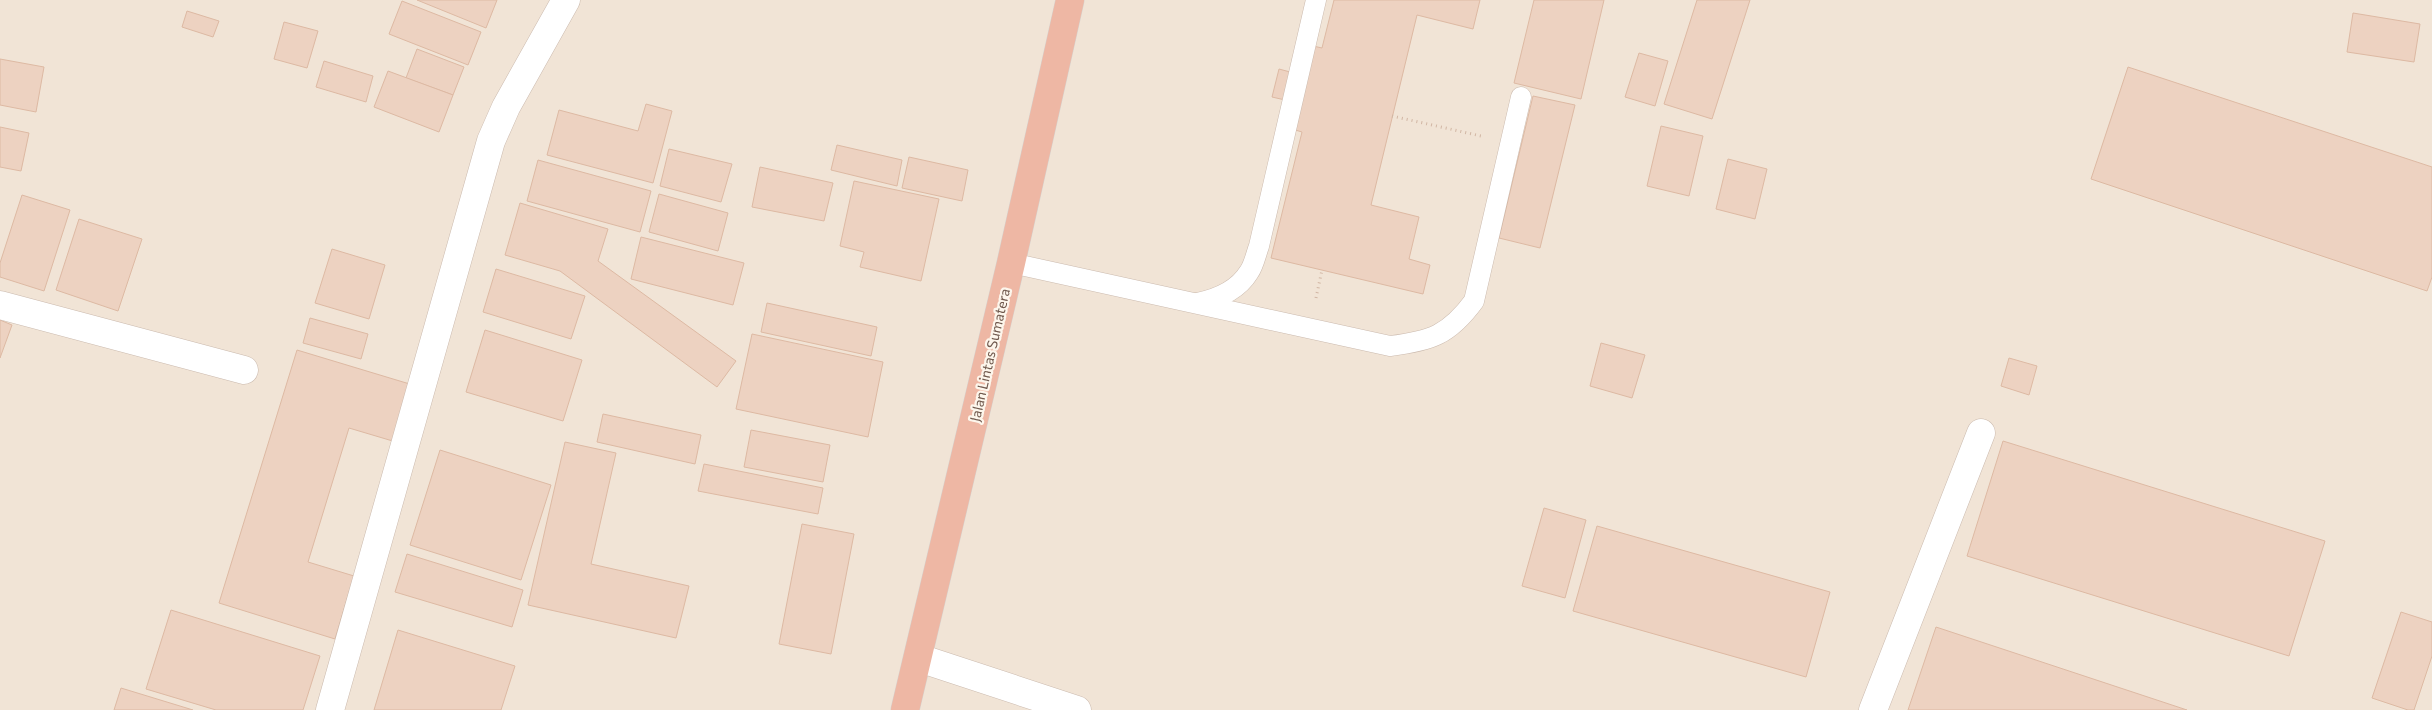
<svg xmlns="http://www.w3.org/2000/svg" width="2432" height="710" font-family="Commissioner,sans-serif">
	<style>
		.residential { fill: #f1e4d6 }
		.building { fill: #edd2c1; stroke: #ddb9a3 }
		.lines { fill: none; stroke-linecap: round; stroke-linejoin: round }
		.lane-casing { stroke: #cbbaae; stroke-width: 21 }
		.street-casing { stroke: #cbbaae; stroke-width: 29 }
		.highway-casing { stroke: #d7d1cd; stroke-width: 29 }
		.path { stroke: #d1b6a4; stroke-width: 3; stroke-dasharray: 1 4; stroke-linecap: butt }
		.lane { stroke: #fff; stroke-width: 20 }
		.street { stroke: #fff; stroke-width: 28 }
		.highway { stroke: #eeb7a4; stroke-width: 28 }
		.labels { text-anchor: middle; stroke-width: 4.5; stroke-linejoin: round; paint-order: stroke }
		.street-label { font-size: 14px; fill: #715a4e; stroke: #fdf6ec }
	</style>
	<rect width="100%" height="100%" fill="#faf2e7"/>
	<!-- residential -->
	<rect class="residential" x="0" y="0" width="2432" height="710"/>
	<!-- building -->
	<g class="building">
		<polygon points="417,0 497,0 486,28"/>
		<polygon points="1334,0 1480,0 1473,29 1417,15 1371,205 1419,217 1409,259 1430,265 1423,294 1271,258 1302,132 1292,129 1298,103 1272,97 1279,69 1305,76 1313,46 1322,48"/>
		<polygon points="1534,0 1604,0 1581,99 1514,83"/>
		<polygon points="1697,0 1750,0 1712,119 1664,104"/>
		<polygon points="402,1 481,32 468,65 389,34"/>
		<polygon points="187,11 219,21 213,37 182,27"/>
		<polygon points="2353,13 2420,24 2414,62 2347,52"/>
		<polygon points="284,22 318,31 307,68 274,59"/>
		<polygon points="417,49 464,67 453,95 406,78"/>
		<polygon points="1639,53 1668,61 1655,106 1625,97"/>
		<polygon points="0,59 44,67 36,112 0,105"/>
		<polygon points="324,61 373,76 366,102 316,87"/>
		<polygon points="2128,67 2432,167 2432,277 2427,291 2091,179"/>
		<polygon points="388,71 453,95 439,132 374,107"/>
		<polygon points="1533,96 1575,105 1540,248 1499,238"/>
		<polygon points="646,104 672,111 653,183 547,155 559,110 638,131"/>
		<polygon points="1661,126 1703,136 1689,196 1647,186"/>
		<polygon points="0,127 29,133 21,171 0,167"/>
		<polygon points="837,145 902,160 897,186 831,170"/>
		<polygon points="669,149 732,164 721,202 660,186"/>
		<polygon points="909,157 968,170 962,201 902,188"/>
		<polygon points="1728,159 1767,169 1755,219 1716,209"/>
		<polygon points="538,160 651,191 640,232 527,201"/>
		<polygon points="760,167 833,183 824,221 752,207"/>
		<polygon points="854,181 939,199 921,281 860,267 864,252 840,246"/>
		<polygon points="659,194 728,213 718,251 649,232"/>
		<polygon points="22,195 70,210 44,291 0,277 0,263"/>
		<polygon points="520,203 608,229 598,261 736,361 717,387 560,271 505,255"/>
		<polygon points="79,219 142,239 118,311 56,290"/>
		<polygon points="641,237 744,263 733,305 631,279"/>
		<polygon points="332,249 385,265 369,319 315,303"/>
		<polygon points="496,269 585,296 571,339 483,312"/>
		<polygon points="767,303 877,327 871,356 761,332"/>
		<polygon points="310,318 368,334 361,359 303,343"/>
		<polygon points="0,320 12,325 0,358"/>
		<polygon points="485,330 582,360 563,421 466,392"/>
		<polygon points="752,334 883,362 868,437 736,409"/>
		<polygon points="1601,343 1645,355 1632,398 1590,386"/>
		<polygon points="297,350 413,385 396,442 349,428 308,562 354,576 335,639 219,603"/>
		<polygon points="2009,358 2037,366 2029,395 2001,386"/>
		<polygon points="603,414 701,435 695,464 597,442"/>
		<polygon points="751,430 830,445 823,482 744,467"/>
		<polygon points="2003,441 2325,541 2289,656 1967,556"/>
		<polygon points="565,442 616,453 591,564 689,586 676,638 528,605"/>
		<polygon points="440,450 551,485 521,580 410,545"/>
		<polygon points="704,464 823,488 818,514 698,491"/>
		<polygon points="1544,508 1586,520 1565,598 1522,586"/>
		<polygon points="802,524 854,534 831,654 779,644"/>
		<polygon points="1597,526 1830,592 1806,677 1573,611"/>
		<polygon points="407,554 523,590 512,627 395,592"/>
		<polygon points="171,610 320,656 303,710 216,710 146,689"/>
		<polygon points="2401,612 2432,622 2432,656 2414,710 2408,710 2372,698"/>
		<polygon points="1936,627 2187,710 1908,710"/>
		<polygon points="398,630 515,666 501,710 374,710"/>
		<polygon points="121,688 193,710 114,710"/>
	</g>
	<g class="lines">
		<!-- lane casing -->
		<g class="lane-casing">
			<g id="lane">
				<path d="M1011 263 1390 346C1431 341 1449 335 1474 301L1521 97"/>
				<path d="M1197 303C1217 299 1238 290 1249 272 1254 265 1256 254 1259 246L1316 0"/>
			</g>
		</g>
		<!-- street casing -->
		<g class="street-casing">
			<g id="street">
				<polyline points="0,305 244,370"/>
				<polyline points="919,658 1077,710"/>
				<polyline points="330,710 491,141 506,107 566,0"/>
				<polyline points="1873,710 1981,433"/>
			</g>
		</g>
		<!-- highway casing -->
		<g class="highway-casing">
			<polyline id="highway" points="905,710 1011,263 1070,0"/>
		</g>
		<!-- path -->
		<g class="path">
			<polyline points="1392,116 1481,136"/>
			<polyline points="1316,298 1322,270"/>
		</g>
		<!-- lane -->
		<use href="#lane" class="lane"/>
		<!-- street -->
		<use href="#street" class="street"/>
		<!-- highway -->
		<use href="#highway" class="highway"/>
	</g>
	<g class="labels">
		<!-- street labels -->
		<g class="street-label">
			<text transform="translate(990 355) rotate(-77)" y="5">Jalan Lintas Sumatera</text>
		</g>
	</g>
</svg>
